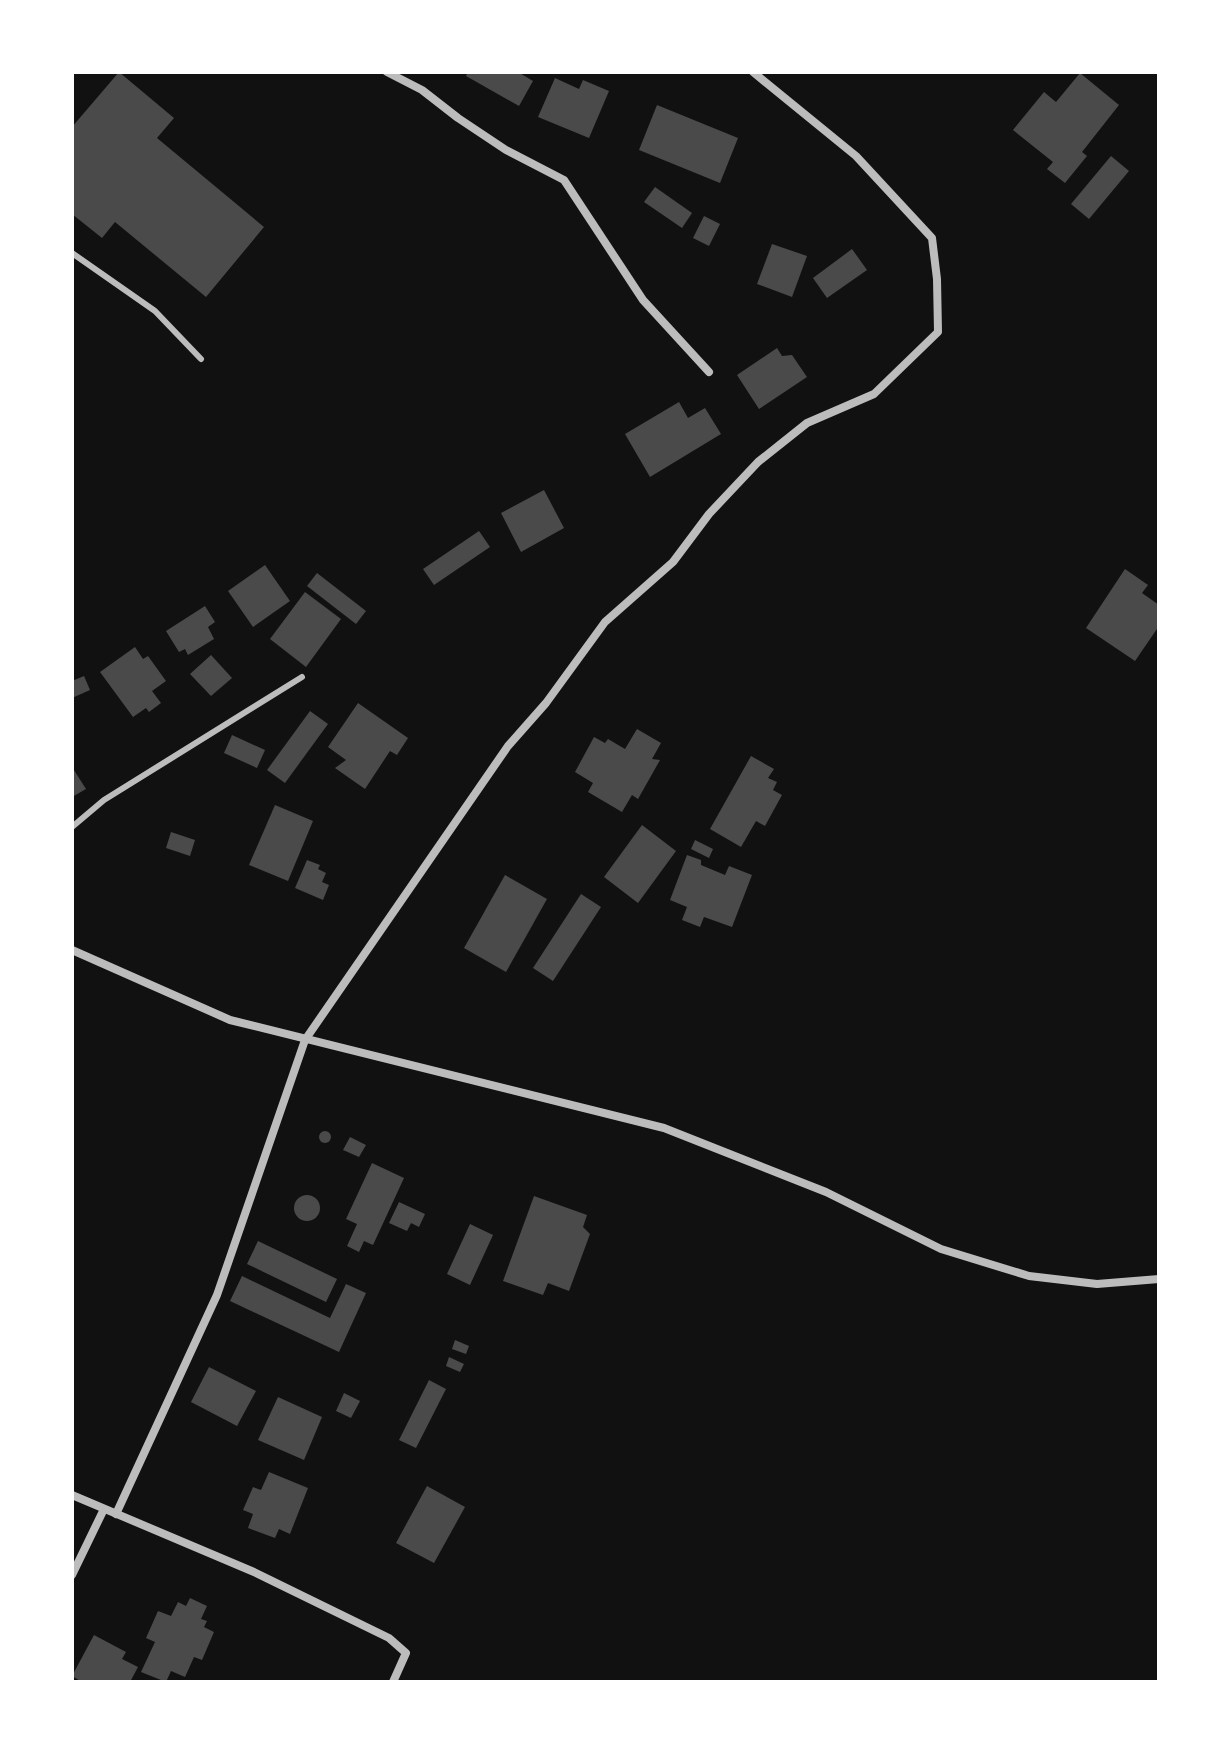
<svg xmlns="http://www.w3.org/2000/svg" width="1231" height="1754" font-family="'PT Sans Narrow',sans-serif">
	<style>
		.building { fill: #4a4a4a }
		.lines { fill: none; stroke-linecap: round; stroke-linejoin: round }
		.service { stroke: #bcbcbc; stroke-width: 6 }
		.minor { stroke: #bcbcbc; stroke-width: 8 }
	</style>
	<rect width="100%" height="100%" fill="#111"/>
	<!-- building -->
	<g class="building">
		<polygon points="119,72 174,118 157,138 264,227 206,297 115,222 102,238 72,214 72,127"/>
		<polygon points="468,72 518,72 533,81 519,106 466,76"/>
		<polygon points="1080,73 1119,105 1082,152 1087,156 1065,183 1047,169 1053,162 1013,130 1044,92 1056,102"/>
		<polygon points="555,78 579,89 583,80 609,91 589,138 538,117"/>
		<polygon points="657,105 738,138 720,183 639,150"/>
		<polygon points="1111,156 1129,171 1089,219 1071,204"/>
		<polygon points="655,187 692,213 682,228 644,202"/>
		<polygon points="704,216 720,224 709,246 693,238"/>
		<polygon points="772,244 807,256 792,297 757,284"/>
		<polygon points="852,249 867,270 827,298 813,278"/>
		<polygon points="777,348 782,356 792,355 807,377 759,409 737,375"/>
		<polygon points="679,402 688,418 705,408 721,434 650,477 625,434"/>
		<polygon points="544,490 564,528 521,552 501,513"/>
		<polygon points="479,531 490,547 434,585 423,569"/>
		<polygon points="265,565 290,601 253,627 228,591"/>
		<polygon points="1125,569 1148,585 1142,593 1159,605 1159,626 1135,661 1086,628"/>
		<polygon points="317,573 366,611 356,624 307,586"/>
		<polygon points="305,592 341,619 306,667 270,639"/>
		<polygon points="205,606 215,622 208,627 214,639 188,655 185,649 179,652 166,631"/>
		<polygon points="135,647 143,659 148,656 166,681 152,691 161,703 149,712 146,708 133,717 100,672"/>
		<polygon points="211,655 232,678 211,696 190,674"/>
		<polygon points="84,676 90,690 72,698 72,681"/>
		<polygon points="358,703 408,738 397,755 390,751 365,789 335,768 346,760 328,747"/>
		<polygon points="310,711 328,724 285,783 267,770"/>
		<polygon points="637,729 661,743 652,759 660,760 638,799 632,795 622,812 588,792 593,783 575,772 594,737 605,743 608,739 625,749"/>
		<polygon points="232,735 265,750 257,768 224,753"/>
		<polygon points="751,756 774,769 768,778 777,782 773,790 782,795 765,826 756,821 741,847 710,829"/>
		<polygon points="72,767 86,789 72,797"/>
		<polygon points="275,805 313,821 288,881 249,865"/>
		<polygon points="642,825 676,851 638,903 604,877"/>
		<polygon points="171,832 195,840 190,856 166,848"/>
		<polygon points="695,840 713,849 709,858 691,849"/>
		<polygon points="687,855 701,860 701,865 725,875 729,866 752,875 732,927 704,917 700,927 682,920 687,907 670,900"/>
		<polygon points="307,860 320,865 318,869 326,873 322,882 329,885 323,900 295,888"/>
		<polygon points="505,875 547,899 506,972 464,948"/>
		<polygon points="581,894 601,907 553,981 533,968"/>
		<circle cx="325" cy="1137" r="6"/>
		<polygon points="350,1137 366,1145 359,1157 343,1150"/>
		<polygon points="372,1163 404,1178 373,1245 364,1241 359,1252 347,1246 357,1224 346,1219"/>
		<circle cx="307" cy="1208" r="13"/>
		<polygon points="534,1196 587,1215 583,1227 590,1234 569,1291 548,1283 543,1295 503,1281"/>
		<polygon points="399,1202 425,1214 419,1227 411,1223 407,1231 389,1223"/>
		<polygon points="470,1224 493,1235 470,1285 447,1274"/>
		<polygon points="258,1241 337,1279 326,1302 247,1264"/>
		<polygon points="242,1276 330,1318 346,1284 366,1293 339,1352 230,1301"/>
		<polygon points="455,1340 469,1346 466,1354 452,1349"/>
		<polygon points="449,1357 464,1364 460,1372 446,1366"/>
		<polygon points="209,1367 256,1391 237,1426 191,1402"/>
		<polygon points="429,1380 446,1389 416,1448 399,1440"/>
		<polygon points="344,1393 360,1401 351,1418 336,1411"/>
		<polygon points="278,1397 322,1417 304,1460 258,1440"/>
		<polygon points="269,1472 308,1488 290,1534 279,1529 275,1538 248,1528 253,1514 243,1510 253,1487 261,1490"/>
		<polygon points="427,1486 465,1507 434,1563 396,1543"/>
		<polygon points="190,1598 207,1606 201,1619 207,1621 204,1627 214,1632 202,1660 194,1657 185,1677 171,1671 166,1682 141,1672 155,1642 146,1638 158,1611 171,1616 178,1602 186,1606"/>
		<polygon points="94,1635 126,1652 122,1659 138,1667 130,1682 82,1682 72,1676"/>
	</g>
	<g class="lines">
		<!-- service -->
		<g class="service">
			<polyline points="72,253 155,311 201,359"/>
			<polyline points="72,827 104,800 302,677"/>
		</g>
		<!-- minor -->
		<g class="minor">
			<polyline points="387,72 422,90 458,118 506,150 564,180 643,300 709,372"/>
			<polyline points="72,950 230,1020 664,1128 826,1192 941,1249 1029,1276 1097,1284 1159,1279"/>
			<polyline points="72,1495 254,1572 389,1638 406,1653 393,1682"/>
			<polyline points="116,1514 217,1295 305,1040 508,746 546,703 605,622 673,562 709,514 758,462 807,423 874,394 938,332 937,279 932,238 856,156 753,72"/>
			<polyline points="72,1575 104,1509"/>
		</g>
	</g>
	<!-- border -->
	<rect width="1231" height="1754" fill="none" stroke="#ffffff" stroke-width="148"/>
</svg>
